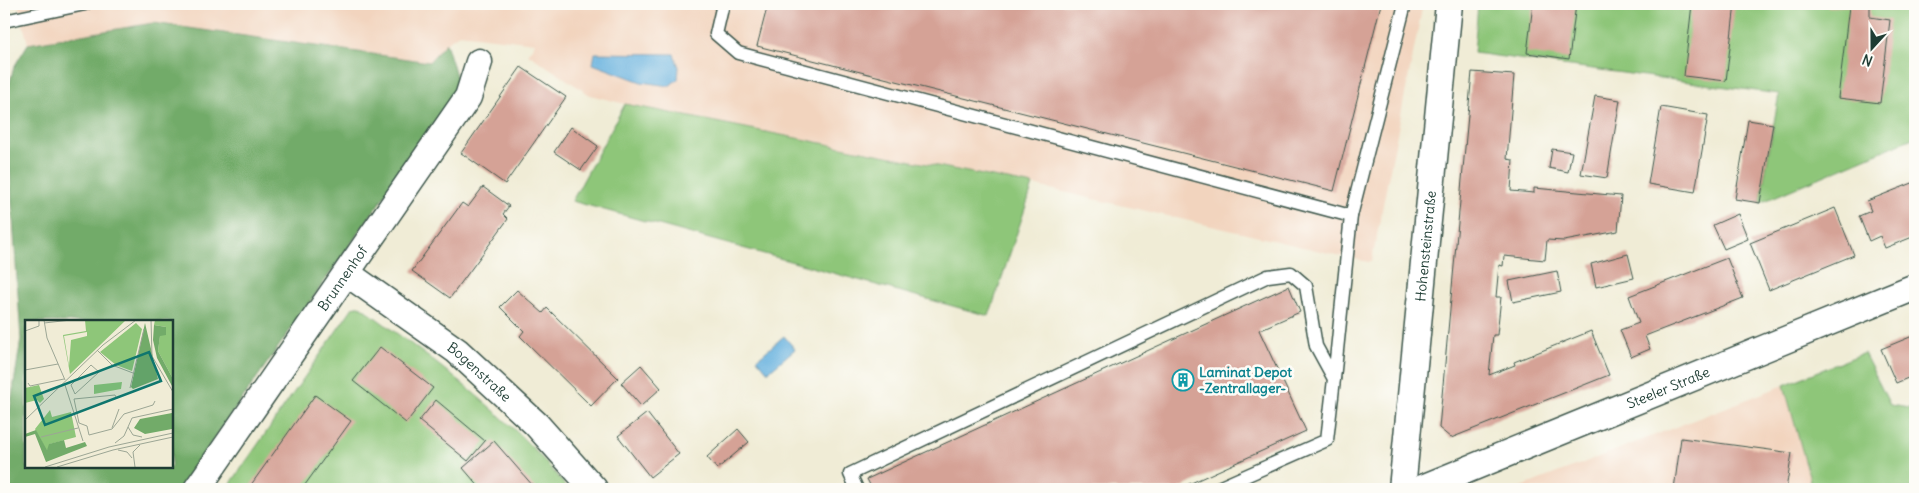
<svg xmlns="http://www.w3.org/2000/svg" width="1919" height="493" font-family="Delius,sans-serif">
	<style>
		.built { fill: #f2d4be }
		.green { fill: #8ec679; stroke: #568256 }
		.forest { fill: #72ab69; stroke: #48744e; fill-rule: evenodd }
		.water { fill: #65b0de; stroke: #427689 }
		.building { fill: #d5a296 }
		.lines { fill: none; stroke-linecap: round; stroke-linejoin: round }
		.lane-casing { stroke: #3e574c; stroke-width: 15 }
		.street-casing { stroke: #3e574c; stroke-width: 29 }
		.lane { stroke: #fff; stroke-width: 12 }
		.street { stroke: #fff; stroke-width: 26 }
		.labels { text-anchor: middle; stroke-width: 5; stroke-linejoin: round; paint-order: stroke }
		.street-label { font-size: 14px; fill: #1f3d34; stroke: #fdfcf7 }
		.culture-label { font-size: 14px; font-weight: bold; fill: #0d838f; stroke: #fdfcf7; text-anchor: start }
		.inset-road { fill: none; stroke: #9ca695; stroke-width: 1 }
		.view { fill: #0f766e; fill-opacity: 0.15; stroke: #0f766e; stroke-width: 2.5 }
		.inset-edge { fill: none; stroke: #1f3d34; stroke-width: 2.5 }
	</style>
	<rect width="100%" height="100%" fill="#fdfcf7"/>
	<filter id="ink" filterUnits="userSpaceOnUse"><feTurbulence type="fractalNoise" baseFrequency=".02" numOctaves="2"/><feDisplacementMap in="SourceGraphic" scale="10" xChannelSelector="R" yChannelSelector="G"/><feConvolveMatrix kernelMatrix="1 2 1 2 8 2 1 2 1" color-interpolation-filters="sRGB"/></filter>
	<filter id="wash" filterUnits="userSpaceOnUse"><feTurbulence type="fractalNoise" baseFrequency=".0096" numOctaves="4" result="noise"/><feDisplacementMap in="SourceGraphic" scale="20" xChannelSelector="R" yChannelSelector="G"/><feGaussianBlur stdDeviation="1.12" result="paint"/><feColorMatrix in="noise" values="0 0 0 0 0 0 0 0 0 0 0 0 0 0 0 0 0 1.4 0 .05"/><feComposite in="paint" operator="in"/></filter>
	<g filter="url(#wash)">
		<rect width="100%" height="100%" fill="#f0ecd6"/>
		<!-- built -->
		<g class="built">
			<polygon points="18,4 1423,4 1372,260 1368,262 1033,185 625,104 590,95 528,54 535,43 459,34 446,43 429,62 153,23 28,44"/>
			<polygon points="1784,385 1810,479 1808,489 1516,489"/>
		</g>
		<!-- green -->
		<g class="green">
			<polygon points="1478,4 1915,4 1915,137 1760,203 1779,94 1474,53"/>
			<polygon points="625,104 1033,185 989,316 572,201"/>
			<path d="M357 306H360C434 361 511 415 568 489H227L353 307Z"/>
			<polygon points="1864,353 1890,405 1915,409 1915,489 1808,489 1810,479 1784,385"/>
		</g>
		<!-- forest -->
		<path class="forest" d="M153 23 429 62 446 43 460 88 179 489H4V447L21 339 5 99 14 67 28 44ZM26 322H171V467H26Z"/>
		<!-- water -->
		<g class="water">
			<polygon points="595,53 674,54 679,67 678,79 669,86 641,82 593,64"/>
			<polygon points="784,336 795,349 768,372 757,359"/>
		</g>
		<g id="blocks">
			<!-- building -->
			<g class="building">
				<polygon points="768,4 1381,4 1334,191 757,46"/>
				<polygon points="1533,4 1576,4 1569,59 1527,53"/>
				<polygon points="1692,4 1735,4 1726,81 1684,76"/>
				<polygon points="1828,4 1870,4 1870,17 1890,20 1880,103 1838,98 1849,6 1828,7"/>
				<polygon points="521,67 566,97 505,184 461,153"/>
				<polygon points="1472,72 1514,75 1507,159 1513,160 1511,191 1534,193 1534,188 1621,196 1618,231 1564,241 1547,240 1545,260 1504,256 1503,266 1499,265 1496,297 1501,297 1497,335 1493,335 1489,375 1515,365 1514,362 1591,331 1609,375 1451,438 1439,428"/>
				<polygon points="1595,96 1620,100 1607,178 1581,174"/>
				<polygon points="1661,107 1708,115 1695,192 1648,184"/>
				<polygon points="1748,120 1773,124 1760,203 1735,199"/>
				<polygon points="571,127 598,146 581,170 554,152"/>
				<polygon points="1552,149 1572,152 1568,172 1549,168"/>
				<polygon points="1915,182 1915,236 1885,248 1880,236 1869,241 1859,216 1871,211 1867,201"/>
				<polygon points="483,187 509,206 503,214 508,219 450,298 412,271 462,203 468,207"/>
				<polygon points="1835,208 1854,255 1769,290 1750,243"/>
				<polygon points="1738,214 1748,239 1724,249 1713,225"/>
				<polygon points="1628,254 1634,278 1596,287 1591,264"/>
				<polygon points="1727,258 1743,298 1645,336 1650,349 1631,357 1620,330 1639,323 1629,296"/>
				<polygon points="1557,271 1561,292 1513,302 1509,281"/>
				<polygon points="1289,286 1300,312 1259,330 1306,431 1178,489 872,489 867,479"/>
				<polygon points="517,290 543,313 547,308 618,378 591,406 520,336 524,331 500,307"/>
				<polygon points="1915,335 1915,375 1896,383 1881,349"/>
				<polygon points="380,347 433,388 406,423 353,381"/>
				<polygon points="641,365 661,388 641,406 621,383"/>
				<polygon points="315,395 351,421 302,489 248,489"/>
				<polygon points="436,400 485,441 468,461 419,421"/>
				<polygon points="647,413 679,454 650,477 618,436"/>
				<polygon points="738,429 749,442 717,469 707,457"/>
				<polygon points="1681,438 1792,453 1786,489 1674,489"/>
				<polygon points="494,441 534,487 536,489 481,489 463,468"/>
			</g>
		</g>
	</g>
	<g filter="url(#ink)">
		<use href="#blocks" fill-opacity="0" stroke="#3e574c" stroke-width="1"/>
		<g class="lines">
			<!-- lane casing -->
			<g class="lane-casing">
				<g id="lane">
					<polyline points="723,4 716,34 738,53 1351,216 1405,4"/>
					<polyline points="4,21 85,4"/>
					<polyline points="1334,379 1351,216"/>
					<polyline points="857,489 850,474 1268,276 1291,273 1306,286 1316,346 1334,379 1327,440 1216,489"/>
				</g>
			</g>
			<!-- street casing -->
			<g class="street-casing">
				<g id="street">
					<path id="s1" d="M348 274 457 351 536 424 594 489"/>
					<path id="s2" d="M197 489 468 97 479 62"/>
					<path id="s3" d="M1402 489 1449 4"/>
					<path id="s4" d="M1420 489 1915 287"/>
				</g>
			</g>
			<!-- lane -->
			<use href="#lane" class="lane"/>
			<!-- street -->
			<use href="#street" class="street"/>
		</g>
	</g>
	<!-- icons -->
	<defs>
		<g id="building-ring" transform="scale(1.125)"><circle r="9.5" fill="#fdfcf7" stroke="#0f9aa8" stroke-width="1.5"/><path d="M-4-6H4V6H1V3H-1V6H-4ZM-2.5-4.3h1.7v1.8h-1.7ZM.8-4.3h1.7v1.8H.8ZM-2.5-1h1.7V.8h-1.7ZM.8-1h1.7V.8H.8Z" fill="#0f9aa8"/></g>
	</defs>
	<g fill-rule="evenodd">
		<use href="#building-ring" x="1183" y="380"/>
	</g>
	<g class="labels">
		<!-- street labels -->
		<g class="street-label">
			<text dy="5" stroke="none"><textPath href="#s3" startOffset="244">Hohensteinstraße</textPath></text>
			<text dy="5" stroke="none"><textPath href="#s2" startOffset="256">Brunnenhof</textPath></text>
			<text dy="5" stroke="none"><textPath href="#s1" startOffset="164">Bogenstraße</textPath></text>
			<text dy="5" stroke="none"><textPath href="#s4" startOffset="268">Steeler Straße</textPath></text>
		</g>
		<!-- culture labels -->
		<g class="culture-label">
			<text x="1199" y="377">Laminat Depot<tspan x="1199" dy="16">-Zentrallager-</tspan></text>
		</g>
	</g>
	<!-- overview -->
	<g transform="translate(25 320)">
		<rect width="148" height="148" fill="#f0ecd6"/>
		<path d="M60 0H101L45 54 38 15 61 11ZM62 12V16L46 20 44 46 39 16ZM130 0H147V57L133 31 135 15 141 7 129 5ZM111 3 117 9 107 51 91 45 75 32ZM97 62 96 69 69 74V65ZM14 65 19 79 15 83 12 80 0 83V68ZM25 90 27 97 46 92 51 117 25 124 22 131 10 109Z" fill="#8ec679" fill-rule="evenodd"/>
		<path d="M120 3 133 59 108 69 106 67ZM129 5 141 7V15L135 16 133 31 147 57V66L132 38 128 20ZM147 93V109L120 114 109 108 115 99ZM11 110 22 130 24 124 39 120 41 128 60 122 62 126 21 142 10 114 0 117V114Z" fill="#72ab69"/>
		<path class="inset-road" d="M19 0 22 18 40 60M126 0 127 36 148 72M19 3 46 0M0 11 14 6V0M72 30 87 45 108 53M66 45 74 52 50 74 46 65ZM0 50 33 44M3 63 5 66 39 59M40 65 58 121M105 68 119 9M92 79 90 75 49 79 54 103 62 106 64 115 87 109 99 94 128 85 130 81M0 100 78 25 111 0M103 107 108 115 117 117M87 108 94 89M16 117 53 108M90 123 99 116 107 98 148 89M93 130 102 132 107 138M20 147 84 127 148 113M32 147 88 130 148 117M110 147 108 132 115 125"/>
		<path class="view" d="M124 32 136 61 20 105 9 76Z"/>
		<rect width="148" height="148" class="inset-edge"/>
	</g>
	<!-- margin -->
	<rect width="1919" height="493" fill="none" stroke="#fdfcf7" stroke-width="20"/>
	<!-- north arrow -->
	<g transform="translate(1872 48) rotate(201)" stroke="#fdfcf7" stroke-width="4" paint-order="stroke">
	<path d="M0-4L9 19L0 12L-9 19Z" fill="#1f3d34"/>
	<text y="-8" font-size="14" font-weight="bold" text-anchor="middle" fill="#1f3d34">N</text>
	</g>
</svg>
